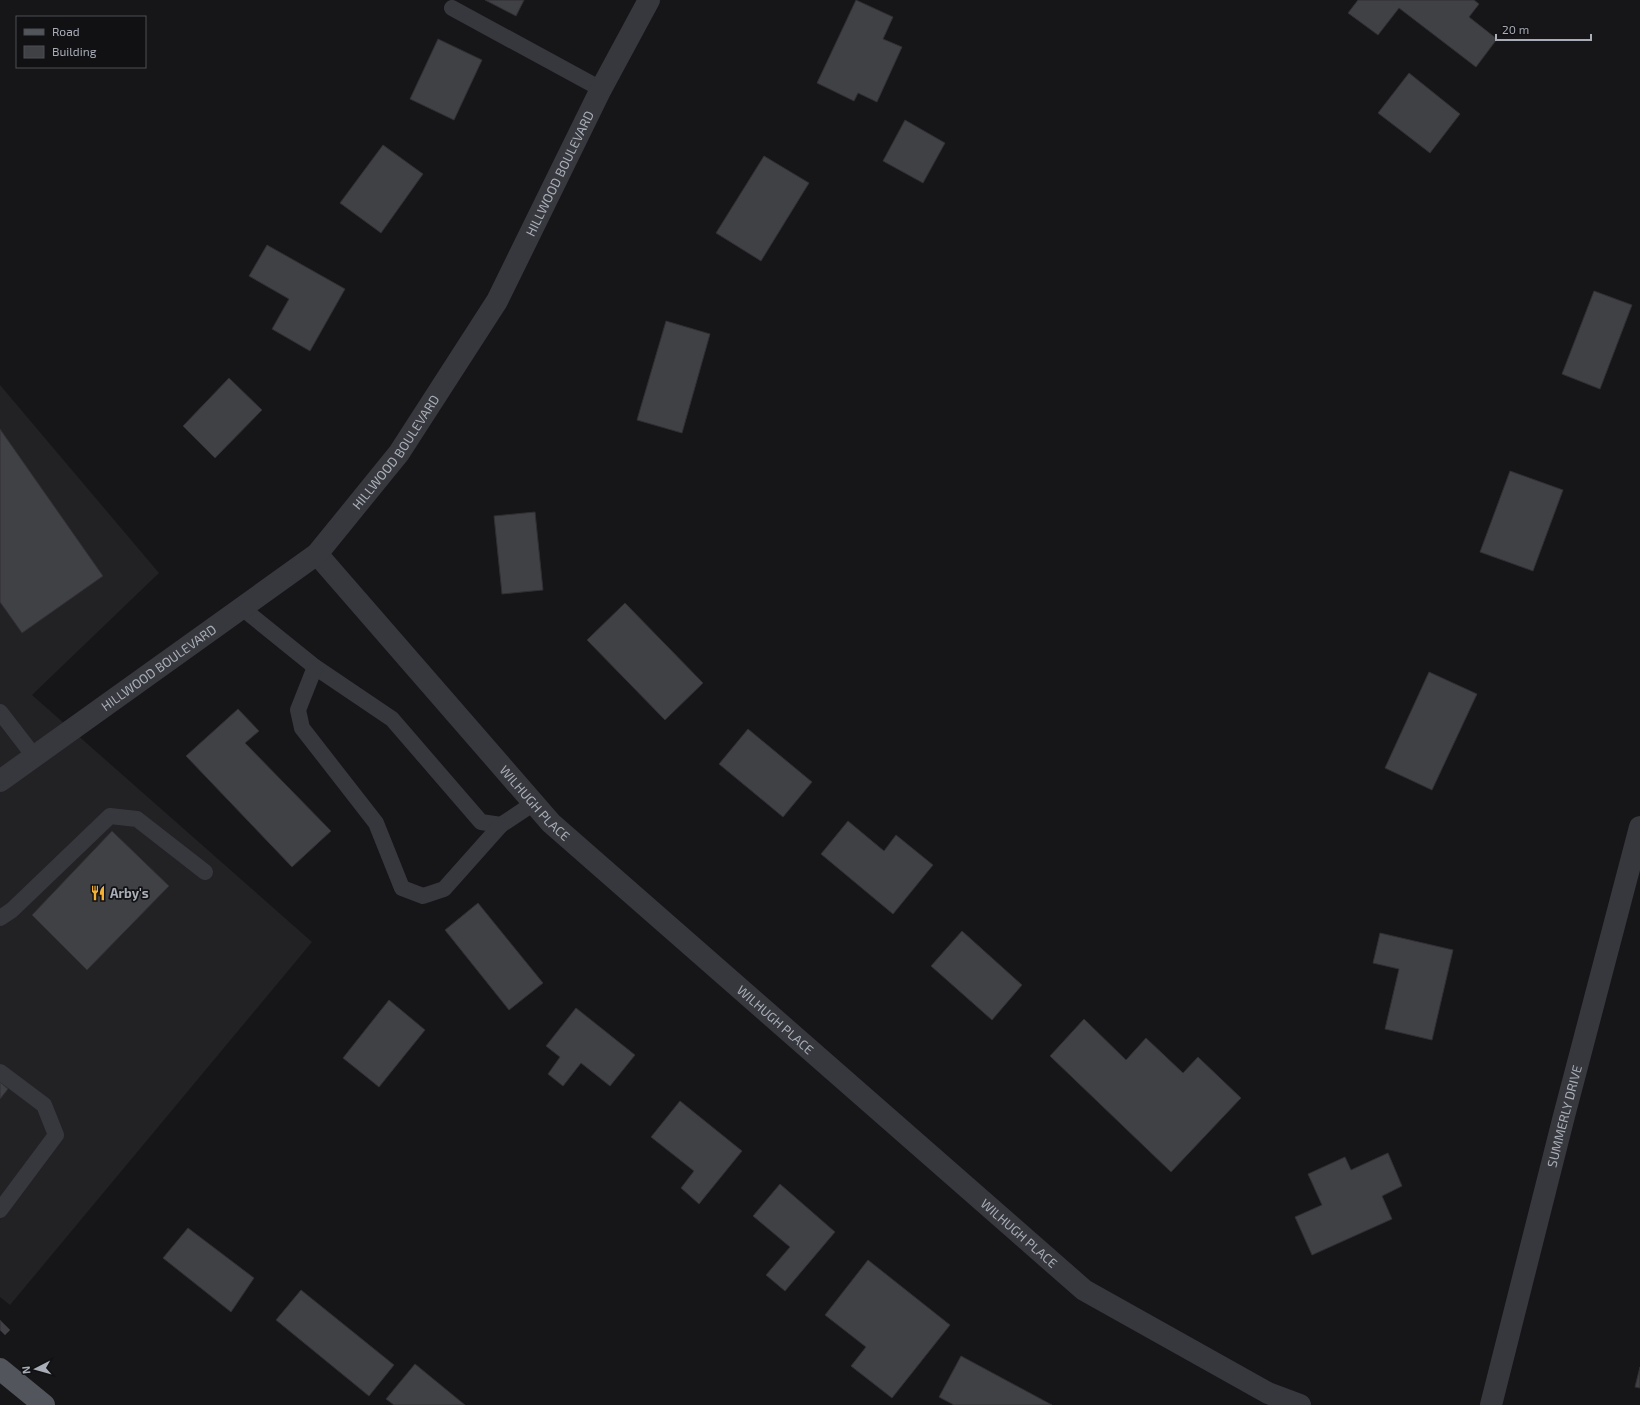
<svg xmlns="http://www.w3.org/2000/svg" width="1640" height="1405" font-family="'Exo 2',sans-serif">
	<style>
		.built { fill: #222225 }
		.building { fill: #404145; stroke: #303034 }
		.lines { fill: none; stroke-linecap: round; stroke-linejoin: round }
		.service { stroke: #37383d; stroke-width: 16 }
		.minor { stroke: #37383d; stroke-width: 22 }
		.tertiary { stroke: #37383d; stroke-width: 22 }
		.primary { stroke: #53555c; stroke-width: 22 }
		.labels { text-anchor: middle; stroke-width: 3.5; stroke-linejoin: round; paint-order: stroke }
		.street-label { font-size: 13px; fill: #a8adb8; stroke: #111113 }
		.poi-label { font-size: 13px; font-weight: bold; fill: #a8adb8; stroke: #111113; text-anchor: start }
	</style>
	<rect width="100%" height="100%" fill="#161618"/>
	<!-- built -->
	<polygon class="built" points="0,385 159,573 32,695 312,942 10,1305 0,1297"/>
	<!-- building -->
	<g class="building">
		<polygon points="485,0 524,0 516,16"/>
		<polygon points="856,0 893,17 883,39 902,47 877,102 858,93 854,101 817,83"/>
		<polygon points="1358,0 1474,0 1479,4 1469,17 1497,39 1476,67 1399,8 1378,35 1348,13"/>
		<polygon points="438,39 482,60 454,120 410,99"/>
		<polygon points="1409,73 1460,114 1430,153 1378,113"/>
		<polygon points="905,120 945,143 923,183 883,161"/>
		<polygon points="383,145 423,174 381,233 340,203"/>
		<polygon points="764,156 809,183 761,261 716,233"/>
		<polygon points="267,245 345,289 310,351 272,329 289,299 249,276"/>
		<polygon points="1594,291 1632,305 1600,389 1562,374"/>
		<polygon points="666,321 710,334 682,433 637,420"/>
		<polygon points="229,378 262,410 215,458 183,426"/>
		<polygon points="0,429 103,576 22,633 0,602"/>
		<polygon points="1510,471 1563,490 1533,571 1480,552"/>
		<polygon points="535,512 543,590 502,594 494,516"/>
		<polygon points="625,603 703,683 665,720 587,640"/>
		<polygon points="1429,672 1477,694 1432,790 1385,768"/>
		<polygon points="238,709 259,731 245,743 331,831 292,867 186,756"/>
		<polygon points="748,729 812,782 783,817 719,764"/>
		<polygon points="848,821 884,851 896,835 933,865 893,914 821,854"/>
		<polygon points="112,831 169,886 87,970 32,915"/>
		<polygon points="478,903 543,983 509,1010 445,930"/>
		<polygon points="962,931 1022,985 992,1020 931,966"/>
		<polygon points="1380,933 1453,950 1432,1040 1385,1029 1399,969 1373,963"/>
		<polygon points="389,1000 425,1030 379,1087 343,1058"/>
		<polygon points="576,1008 635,1055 610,1086 581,1063 563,1086 548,1074 560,1057 546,1046"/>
		<polygon points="1084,1019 1126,1060 1146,1038 1183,1073 1198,1057 1241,1098 1171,1172 1050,1056"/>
		<polygon points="0,1082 8,1089 0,1099"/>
		<polygon points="680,1101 742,1151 699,1204 681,1188 694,1171 651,1137"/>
		<polygon points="1388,1153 1402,1186 1382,1196 1392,1219 1312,1255 1295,1217 1322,1205 1308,1174 1345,1157 1351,1170"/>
		<polygon points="780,1184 835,1232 785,1291 766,1275 790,1247 753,1216"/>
		<polygon points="188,1228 254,1278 231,1312 163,1258"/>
		<polygon points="868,1260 950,1325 892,1398 851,1366 866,1347 825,1315"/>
		<polygon points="301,1290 394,1365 369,1396 276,1320"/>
		<polygon points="0,1320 10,1330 5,1335 0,1330"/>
		<polygon points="961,1356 1052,1405 954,1405 939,1397"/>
		<polygon points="415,1364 465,1405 394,1405 386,1399"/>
		<polygon points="1640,1367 1640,1388 1635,1387"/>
	</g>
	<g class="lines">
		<!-- service -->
		<g class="service">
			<polyline points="452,8 601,89"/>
			<polyline points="242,608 315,667 392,719 481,822 501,825 534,803"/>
			<polyline points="315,667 298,710 302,728 376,823 402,888 423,896 444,889 501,825"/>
			<polyline points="0,712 34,756"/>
			<polyline points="0,918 12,910 110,816 137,819 205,872"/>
			<polyline points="0,1072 44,1105 56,1135 0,1210"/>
		</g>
		<!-- minor -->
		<g class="minor">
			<path id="s1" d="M317 554 551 823 1084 1290 1268 1393 1300 1405"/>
			<path id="s2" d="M1491 1405 1564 1116 1640 827"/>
		</g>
		<!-- tertiary -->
		<path class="tertiary" id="s3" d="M0 781 317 554 399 453 497 301 601 89 649 0"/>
		<!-- primary -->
		<polyline class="primary" points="0,1369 44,1405"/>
	</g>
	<!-- icons -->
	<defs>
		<g id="restaurant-bare" transform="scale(1.2)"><path d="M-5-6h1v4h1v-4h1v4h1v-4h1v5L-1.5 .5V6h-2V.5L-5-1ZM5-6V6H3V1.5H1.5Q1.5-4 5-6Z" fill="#f2b134" stroke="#111113" stroke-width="2.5" paint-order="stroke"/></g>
	</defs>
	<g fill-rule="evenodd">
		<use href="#restaurant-bare" x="98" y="893"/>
	</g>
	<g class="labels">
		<!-- street labels -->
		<g class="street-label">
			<text dy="5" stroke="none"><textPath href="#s3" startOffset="843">HILLWOOD BOULEVARD</textPath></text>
			<text dy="5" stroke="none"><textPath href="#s3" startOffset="519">HILLWOOD BOULEVARD</textPath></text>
			<text dy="5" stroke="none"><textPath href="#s3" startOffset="195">HILLWOOD BOULEVARD</textPath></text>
			<text dy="5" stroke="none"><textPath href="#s1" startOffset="331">WILHUGH PLACE</textPath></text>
			<text dy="5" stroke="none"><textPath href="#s1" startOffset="655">WILHUGH PLACE</textPath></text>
			<text dy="5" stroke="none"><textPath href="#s2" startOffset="298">SUMMERLY DRIVE</textPath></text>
			<text dy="5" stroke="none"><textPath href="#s1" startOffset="979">WILHUGH PLACE</textPath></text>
		</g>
		<!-- poi labels -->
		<g class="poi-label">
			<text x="110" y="898">Arby's</text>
		</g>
	</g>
	<!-- legend -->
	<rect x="16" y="16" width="130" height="52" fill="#111113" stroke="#4d4f55"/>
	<rect x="24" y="29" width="20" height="6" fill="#53555c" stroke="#4d4f55"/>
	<text x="52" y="36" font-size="12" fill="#a8adb8">Road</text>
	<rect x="24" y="46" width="20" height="12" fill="#404145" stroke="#4d4f55"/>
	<text x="52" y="56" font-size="12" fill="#a8adb8">Building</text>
	<!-- north arrow -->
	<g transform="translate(36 1369) rotate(264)" stroke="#111113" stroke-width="3" paint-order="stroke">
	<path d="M0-3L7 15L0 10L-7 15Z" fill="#a8adb8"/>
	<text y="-6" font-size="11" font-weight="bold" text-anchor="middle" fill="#a8adb8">N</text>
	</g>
	<!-- scale -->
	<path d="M1496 34v6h95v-6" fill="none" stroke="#a8adb8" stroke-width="2"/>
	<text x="1502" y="34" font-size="12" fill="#a8adb8" stroke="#111113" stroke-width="3" paint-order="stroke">20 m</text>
</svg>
